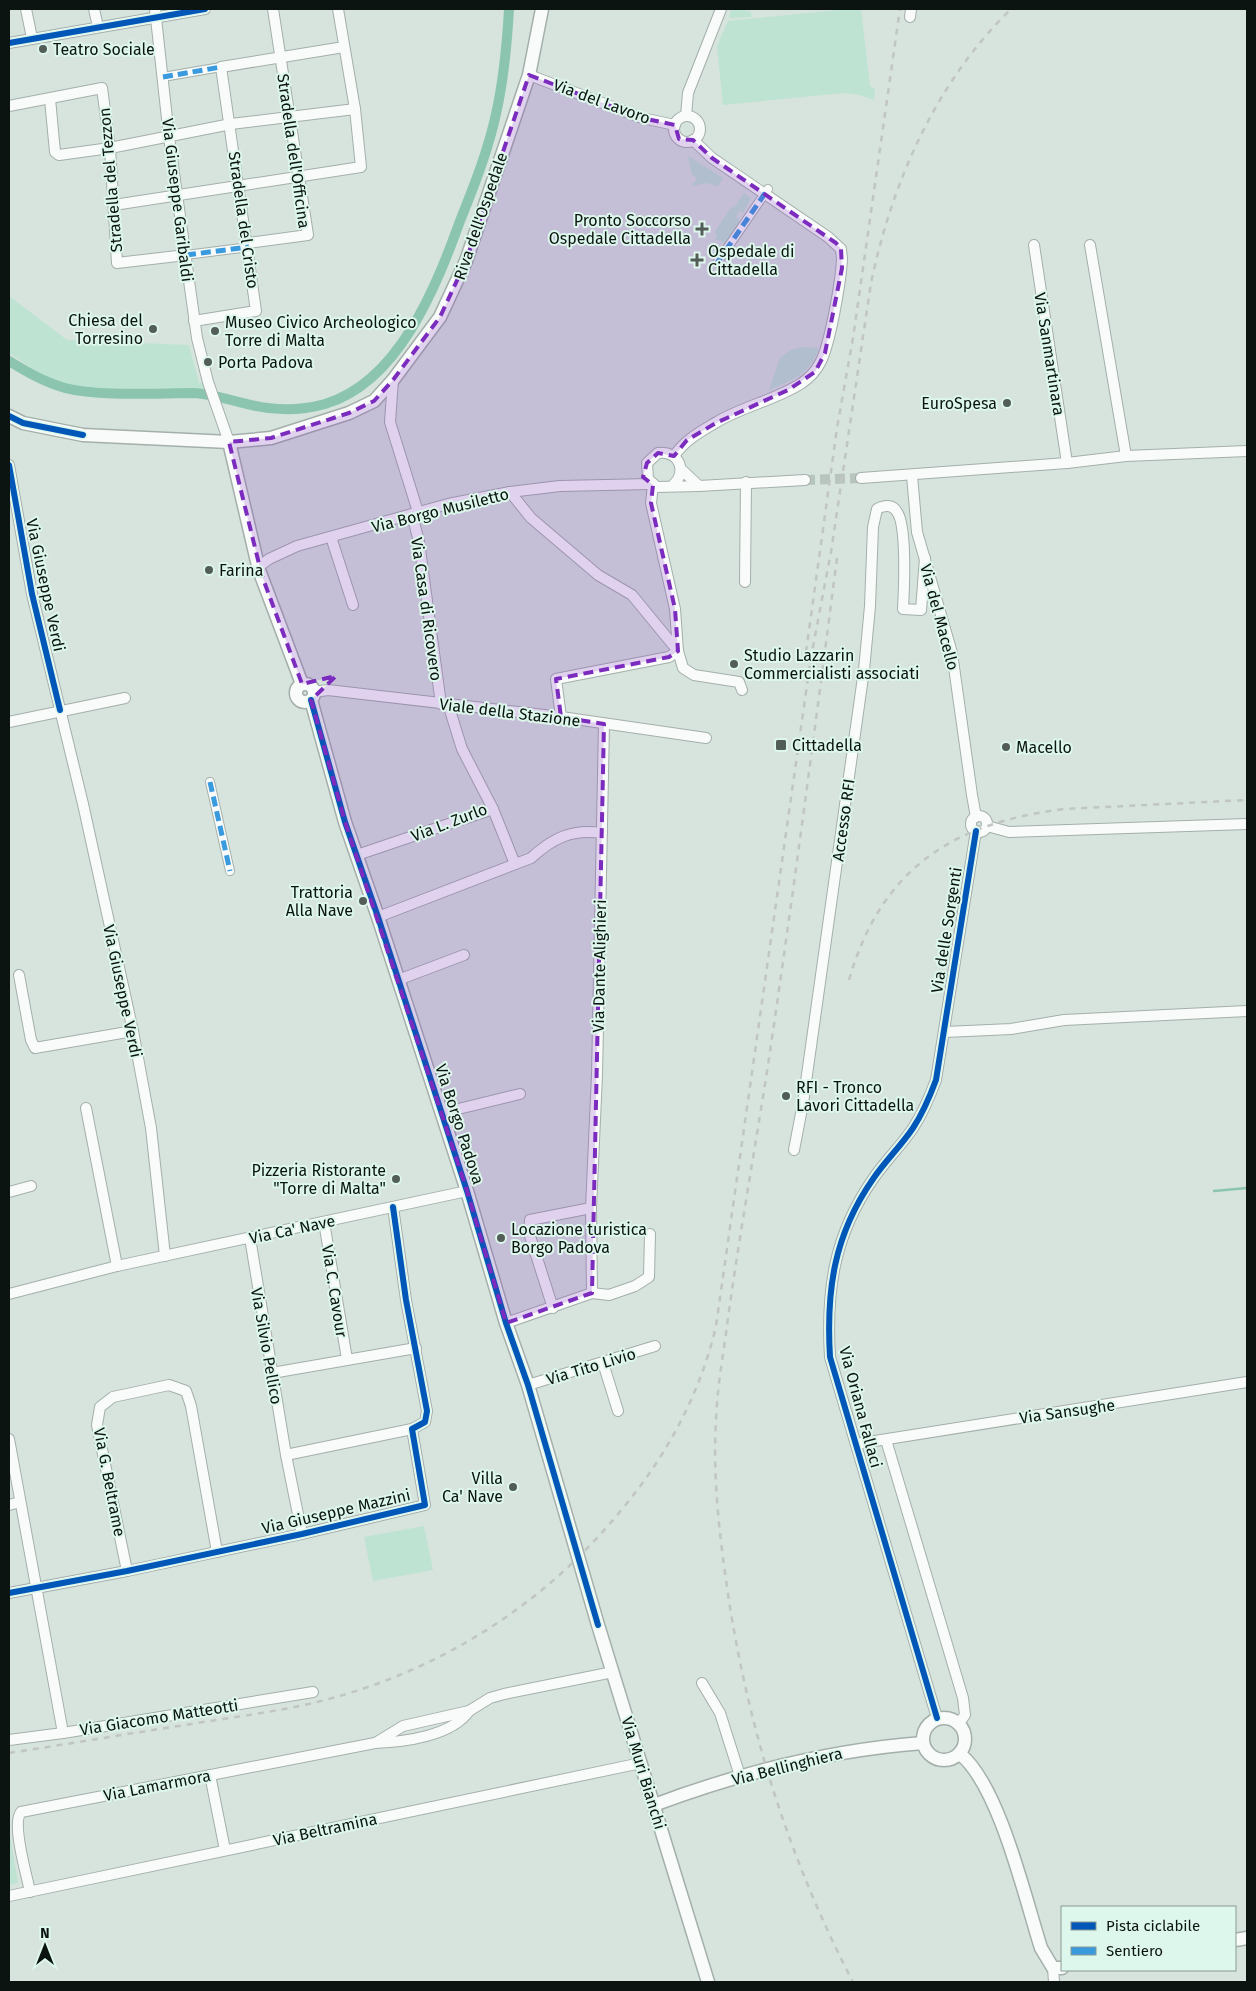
<svg xmlns="http://www.w3.org/2000/svg" width="1256" height="1991" font-family="'Fira Sans',sans-serif">
	<style>
		.green { fill: #bee3d3 }
		.lines { fill: none; stroke-linecap: round; stroke-linejoin: round }
		.stream { stroke: #8cc5af; stroke-width: 2.5 }
		.canal { stroke: #8cc5af; stroke-width: 10 }
		.minor-tunnel { stroke: #b8c5be; stroke-width: 10; stroke-dasharray: 10 5; stroke-linecap: butt }
		.pedestrian-casing { stroke: #a4afaa; stroke-width: 10 }
		.minor-casing { stroke: #a4afaa; stroke-width: 12 }
		.tertiary-casing { stroke: #a4afaa; stroke-width: 15 }
		.pedestrian { stroke: #f9fbfa; stroke-width: 8 }
		.minor { stroke: #f9fbfa; stroke-width: 10 }
		.tertiary { stroke: #f9fbfa; stroke-width: 12 }
		.rail { stroke: #c1c5c4; stroke-width: 2.5; stroke-dasharray: 6 6; stroke-linecap: butt }
		.quiet { stroke: #3a9ade; stroke-width: 5; stroke-dasharray: 10 5; stroke-linecap: butt }
		.cycleway-casing { stroke: #ddf7ec; stroke-width: 9 }
		.cycleway { stroke: #0057b8; stroke-width: 6 }
		.marked { fill: #7b2cbf; fill-opacity: 0.2; stroke: #7b2cbf; stroke-width: 4; stroke-dasharray: 10 6; stroke-linejoin: round }
		.poi-dot { fill: #525d58; stroke: #ddf7ec; stroke-width: 2 }
		.labels { text-anchor: middle; stroke-width: 4; stroke-linejoin: round; paint-order: stroke }
		.poi-label { font-size: 16px; fill: #0b1410; stroke: #ddf7ec; text-anchor: start }
		.street-label { font-size: 16px; fill: #0b1410; stroke: #ddf7ec }
	</style>
	<rect width="100%" height="100%" fill="#d6e4dd"/>
	<!-- green -->
	<g class="green">
		<polygon points="731,9 756,9 744,11 751,12 752,17 729,18"/>
		<polygon points="848,9 861,9 870,86 875,89 874,100 860,95 843,93 723,105 717,46 728,21"/>
		<polygon points="688,156 723,178 718,186 706,183 692,186 697,178 692,175"/>
		<polygon points="744,193 751,198 743,213 739,211 736,217 740,221 725,243 715,239 717,235 714,233 731,207 734,208"/>
		<polygon points="9,296 67,340 189,345 199,383 205,383 208,390 101,389 68,385 42,375 9,353"/>
		<path d="M804 347 817 348 818 350C810 374 790 381 769 390L780 358 791 350Z"/>
		<polygon points="424,1526 433,1570 373,1581 364,1537"/>
		<polygon points="9,1829 18,1883 9,1885"/>
	</g>
	<g class="lines">
		<!-- stream -->
		<polyline class="stream" points="1214,1191 1247,1188"/>
		<!-- canal -->
		<path class="canal" d="M9 361C27 372 44 382 65 388 99 397 157 393 194 393 213 394 229 400 247 404 273 411 300 411 325 404 399 382 436 287 460 221 474 186 488 151 496 114 504 79 507 44 509 9"/>
		<!-- minor-tunnel -->
		<polyline class="minor-tunnel" points="805,480 861,478"/>
		<!-- pedestrian casing -->
		<g class="pedestrian-casing">
			<g id="pedestrian">
				<polyline points="163,77 221,67"/>
				<polyline points="186,255 249,247"/>
				<polyline points="717,263 768,189"/>
				<polyline points="210,782 230,871"/>
			</g>
		</g>
		<!-- minor casing -->
		<g class="minor-casing">
			<g id="minor">
				<polyline points="26,9 32,38"/>
				<polyline points="94,9 98,27"/>
				<polyline points="155,9 169,137 197,338 208,382 229,442"/>
				<polyline points="910,17 911,9"/>
				<polyline points="9,43 205,9"/>
				<polyline points="529,75 642,118 675,125"/>
				<polyline points="50,99 55,152 59,155 110,148 231,124 355,109"/>
				<polyline points="9,106 102,88 110,148 117,263 186,255"/>
				<polyline points="686,116 688,93 721,9"/>
				<circle cx="687" cy="129" r="13"/>
				<polyline points="114,205 361,167 355,109 338,9"/>
				<polyline points="248,243 308,235 273,9"/>
				<polyline points="1034,245 1067,463"/>
				<polyline points="1090,245 1126,456"/>
				<polyline points="194,321 256,311 221,67 344,47"/>
				<polyline points="393,380 390,422 418,512"/>
				<path d="M674 456C685 440 700 432 715 423 743 406 776 400 802 383 809 378 816 371 820 363 830 346 841 280 842 259L841 249 828 237 712 158 693 140"/>
				<polyline points="9,465 32,594 83,804 133,1031 151,1128 165,1256"/>
				<polyline points="912,476 917,532 952,653 972,795 976,817"/>
				<polyline points="861,478 1067,463 1126,456 1247,451"/>
				<polyline points="653,485 651,503 675,609 678,651 683,668 694,675 739,682 742,690"/>
				<path d="M673 485C688 472 679 450 658 453L647 463 648 479 657 487 699 486 682 470"/>
				<polyline points="699,486 805,480"/>
				<polyline points="510,492 531,518 598,575 632,595 678,651"/>
				<polyline points="412,514 419,542 441,704"/>
				<polyline points="331,537 353,605"/>
				<polyline points="261,565 269,559 297,546 448,504 510,492 560,486 651,484"/>
				<polyline points="745,582 746,482"/>
				<polyline points="314,692 328,690 561,717 706,738"/>
				<polyline points="561,717 556,679 669,657 678,651"/>
				<polyline points="9,722 125,698"/>
				<polyline points="493,809 515,864"/>
				<circle cx="979" cy="824" r="8"/>
				<polyline points="987,826 1009,832 1247,824"/>
				<polyline points="357,855 493,809 462,749 448,704"/>
				<path d="M378 917 531 858C553 838 571 829 602 833"/>
				<polyline points="19,975 31,1040 35,1048 133,1031"/>
				<polyline points="398,980 464,955"/>
				<polyline points="945,1032 1011,1029 1064,1020 1247,1011"/>
				<polyline points="86,1108 117,1266"/>
				<polyline points="442,1113 520,1094"/>
				<path d="M794 1150 803 1103 864 670 870 606 873 527 877 509C884 505 893 504 897 512 907 525 904 590 903 609L921 610 925 558"/>
				<polyline points="9,1192 31,1186"/>
				<polyline points="324,1222 347,1359"/>
				<polyline points="250,1238 286,1455 302,1534"/>
				<polyline points="592,1293 591,1208 597,1075 604,724"/>
				<polyline points="9,1294 117,1266 467,1191"/>
				<polyline points="553,1308 529,1233 530,1220 591,1208"/>
				<polyline points="506,1323 592,1293 609,1295 635,1286 649,1277 650,1234"/>
				<polyline points="603,1363 618,1411"/>
				<polyline points="272,1373 416,1348"/>
				<polyline points="528,1385 655,1346"/>
				<polyline points="9,1439 63,1733 313,1692"/>
				<polyline points="886,1440 963,1698 965,1715 959,1723"/>
				<polyline points="856,1444 1247,1382"/>
				<polyline points="286,1455 412,1429"/>
				<polyline points="9,1505 20,1502"/>
				<polyline points="127,1571 97,1425 100,1407 113,1397 169,1385 186,1391 191,1406 217,1552"/>
				<polyline points="9,1593 127,1571 302,1534 425,1505 412,1429 425,1422 427,1411 406,1300 393,1207"/>
				<polyline points="702,1683 720,1713 740,1776"/>
				<path d="M937 1718 830 1357C826 1290 834 1235 873 1179 885 1161 901 1146 913 1128 923 1113 930 1096 936 1080L976 831"/>
				<polyline points="9,1740 63,1733"/>
				<polyline points="377,1742 403,1726 469,1711 490,1698 504,1694 613,1672"/>
				<polyline points="210,1775 225,1850"/>
				<path d="M30 1892C27 1875 11 1824 21 1812L375 1743C404 1742 452 1736 469 1711"/>
				<polyline points="9,1896 641,1763"/>
				<polyline points="1053,1968 1054,1982"/>
			</g>
		</g>
		<!-- tertiary casing -->
		<g class="tertiary-casing">
			<g id="tertiary">
				<polyline points="9,416 23,423 83,435 229,442 271,438 349,413 374,401 393,380 440,317 466,261 529,75 542,9"/>
				<polyline points="229,442 259,570 302,684"/>
				<circle cx="305" cy="693" r="9"/>
				<polyline points="311,700 345,822 378,917 467,1191 506,1323 528,1385 598,1625 708,1982"/>
				<circle cx="944" cy="1739" r="21"/>
				<path d="M960 1754C999 1785 1025 1898 1041 1948L1053 1968H1062"/>
				<path d="M654 1805C742 1772 830 1750 923 1743"/>
				<polyline points="1235,1940 1247,1938"/>
			</g>
		</g>
		<!-- pedestrian -->
		<use href="#pedestrian" class="pedestrian"/>
		<!-- minor -->
		<use href="#minor" class="minor"/>
		<!-- tertiary -->
		<use href="#tertiary" class="tertiary"/>
		<!-- rail -->
		<g class="rail">
			<path d="M837 558C815 728 793 897 768 1065 754 1155 738 1243 726 1333 722 1362 717 1391 716 1420 713 1471 718 1522 725 1573 744 1715 786 1854 853 1982"/>
			<polyline points="806,652 837,428 853,338 900,9"/>
			<path d="M849 980C881 869 952 823 1064 809L1247 800"/>
			<path d="M9 1753C68 1744 126 1734 185 1725 232 1717 279 1712 325 1700 440 1670 542 1606 618 1514 664 1460 700 1396 716 1326L811 657 831 552 871 283C892 182 936 82 1011 9"/>
		</g>
		<!-- quiet -->
		<g class="quiet">
			<polyline points="163,77 221,67"/>
			<polyline points="186,255 249,247"/>
			<polyline points="717,263 768,189"/>
			<polyline points="210,782 230,871"/>
		</g>
		<!-- cycleway casing -->
		<g class="cycleway-casing">
			<g id="cycleway">
				<polyline points="9,43 205,9"/>
				<polyline points="9,416 23,423 83,435"/>
				<polyline points="9,465 32,594 60,710"/>
				<polyline points="311,700 345,822 378,917 467,1191 506,1323 528,1385 598,1625"/>
				<polyline points="9,1593 127,1571 302,1534 425,1505 412,1429 425,1422 427,1411 406,1300 393,1207"/>
				<path d="M937 1718 830 1357C826 1290 834 1235 873 1179 885 1161 901 1146 913 1128 923 1113 930 1096 936 1080L976 831"/>
			</g>
		</g>
		<!-- cycleway -->
		<use href="#cycleway" class="cycleway"/>
	</g>
	<!-- marked area -->
	<path class="marked" d="M529 75 642 118 675 125 679 139 693 140 712 158 836 243 841 249 842 268 825 353 815 372 788 390 716 423 687 440 674 456 658 453 647 463 643 477 653 485 651 503 675 609 678 651 669 657 556 679 561 717 604 724 592 1293 506 1323 467 1191 345 822 311 700 336 676 302 684 262 576 229 442 271 438 349 413 374 401 393 380 440 317 466 261Z"/>
	<!-- markers -->
	<g class="poi-dot">
		<circle cx="43" cy="49" r="5"/>
		<path d="M699.5 221.5h5v5h5v5h-5v5h-5v-5h-5v-5h5z"/>
		<path d="M694.5 252.5h5v5h5v5h-5v5h-5v-5h-5v-5h5z"/>
		<circle cx="153" cy="329" r="5"/>
		<circle cx="215" cy="331" r="5"/>
		<circle cx="208" cy="362" r="5"/>
		<circle cx="1007" cy="403" r="5"/>
		<circle cx="209" cy="570" r="5"/>
		<circle cx="734" cy="664" r="5"/>
		<rect x="775" y="739" width="12" height="12" rx="2.5"/>
		<circle cx="1006" cy="747" r="5"/>
		<circle cx="363" cy="901" r="5"/>
		<circle cx="786" cy="1096" r="5"/>
		<circle cx="396" cy="1179" r="5"/>
		<circle cx="501" cy="1238" r="5"/>
		<circle cx="513" cy="1487" r="5"/>
	</g>
	<g class="labels">
		<!-- poi labels -->
		<g class="poi-label">
			<text x="53" y="55">Teatro Sociale</text>
			<text x="691" y="226" text-anchor="end">Pronto Soccorso<tspan x="691" dy="18">Ospedale Cittadella</tspan></text>
			<text x="708" y="257">Ospedale di<tspan x="708" dy="18">Cittadella</tspan></text>
			<text x="143" y="326" text-anchor="end">Chiesa del<tspan x="143" dy="18">Torresino</tspan></text>
			<text x="225" y="328">Museo Civico Archeologico<tspan x="225" dy="18">Torre di Malta</tspan></text>
			<text x="218" y="368">Porta Padova</text>
			<text x="997" y="409" text-anchor="end">EuroSpesa</text>
			<text x="219" y="576">Farina</text>
			<text x="744" y="661">Studio Lazzarin<tspan x="744" dy="18">Commercialisti associati</tspan></text>
			<text x="792" y="751">Cittadella</text>
			<text x="1016" y="753">Macello</text>
			<text x="353" y="898" text-anchor="end">Trattoria<tspan x="353" dy="18">Alla Nave</tspan></text>
			<text x="796" y="1093">RFI - Tronco<tspan x="796" dy="18">Lavori Cittadella</tspan></text>
			<text x="386" y="1176" text-anchor="end">Pizzeria Ristorante<tspan x="386" dy="18">"Torre di Malta"</tspan></text>
			<text x="511" y="1235">Locazione turistica<tspan x="511" dy="18">Borgo Padova</tspan></text>
			<text x="503" y="1484" text-anchor="end">Villa<tspan x="503" dy="18">Ca' Nave</tspan></text>
		</g>
		<!-- street labels -->
		<g class="street-label">
			<text transform="translate(602 101) rotate(20)" y="6">Via del Lavoro</text>
			<text transform="translate(294 151) rotate(82)" y="6">Stradella dell'Officina</text>
			<text transform="translate(110 180) rotate(-95)" y="6">Stradella del Tezzon</text>
			<text transform="translate(178 200) rotate(83)" y="6">Via Giuseppe Garibaldi</text>
			<text transform="translate(480 216) rotate(-71)" y="6">Riva dell'Ospedale</text>
			<text transform="translate(244 220) rotate(82)" y="6">Stradella del Cristo</text>
			<text transform="translate(1050 354) rotate(81)" y="6">Via Sanmartinara</text>
			<text transform="translate(440 510) rotate(-14)" y="6">Via Borgo Musiletto</text>
			<text transform="translate(46 585) rotate(78)" y="6">Via Giuseppe Verdi</text>
			<text transform="translate(427 609) rotate(82)" y="6">Via Casa di Ricovero</text>
			<text transform="translate(940 617) rotate(75)" y="6">Via del Macello</text>
			<text transform="translate(510 712) rotate(7)" y="6">Viale della Stazione</text>
			<text transform="translate(843 820) rotate(-82)" y="6">Accesso RFI</text>
			<text transform="translate(449 822) rotate(-21)" y="6">Via L. Zurlo</text>
			<text transform="translate(946 930) rotate(-81)" y="6">Via delle Sorgenti</text>
			<text transform="translate(599 966) rotate(-89)" y="6">Via Dante Alighieri</text>
			<text transform="translate(123 991) rotate(78)" y="6">Via Giuseppe Verdi</text>
			<text transform="translate(460 1124) rotate(72)" y="6">Via Borgo Padova</text>
			<text transform="translate(292 1229) rotate(-12)" y="6">Via Ca' Nave</text>
			<text transform="translate(335 1291) rotate(81)" y="6">Via C. Cavour</text>
			<text transform="translate(267 1346) rotate(80)" y="6">Via Silvio Pellico</text>
			<text transform="translate(591 1366) rotate(-17)" y="6">Via Tito Livio</text>
			<text transform="translate(861 1407) rotate(75)" y="6">Via Oriana Fallaci</text>
			<text transform="translate(1067 1411) rotate(-8)" y="6">Via Sansughe</text>
			<text transform="translate(110 1482) rotate(79)" y="6">Via G. Beltrame</text>
			<text transform="translate(336 1511) rotate(-13)" y="6">Via Giuseppe Mazzini</text>
			<text transform="translate(159 1717) rotate(-9)" y="6">Via Giacomo Matteotti</text>
			<text transform="translate(787 1766) rotate(-14)" y="6">Via Bellinghiera</text>
			<text transform="translate(644 1773) rotate(73)" y="6">Via Muri Bianchi</text>
			<text transform="translate(157 1785) rotate(-11)" y="6">Via Lamarmora</text>
			<text transform="translate(325 1829) rotate(-12)" y="6">Via Beltramina</text>
		</g>
	</g>
	<!-- border -->
	<rect width="1256" height="1991" fill="none" stroke="#0b1410" stroke-width="20"/>
	<!-- legend -->
	<rect x="1061" y="1906" width="175" height="65" fill="#ddf7ec" stroke="#899c94"/>
	<rect x="1071" y="1922" width="25" height="8" fill="#0057b8" stroke="#899c94"/>
	<text x="1106" y="1931" font-size="15" fill="#0b1410">Pista ciclabile</text>
	<rect x="1071" y="1947" width="25" height="8" fill="#3a9ade" stroke="#899c94"/>
	<text x="1106" y="1956" font-size="15" fill="#0b1410">Sentiero</text>
	<!-- north arrow -->
	<g transform="translate(45 1946)" stroke="#ddf7ec" stroke-width="4" paint-order="stroke">
	<path d="M0-4L9 19L0 12L-9 19Z" fill="#0b1410"/>
	<text y="-8" font-size="14" font-weight="bold" text-anchor="middle" fill="#0b1410">N</text>
	</g>
</svg>
